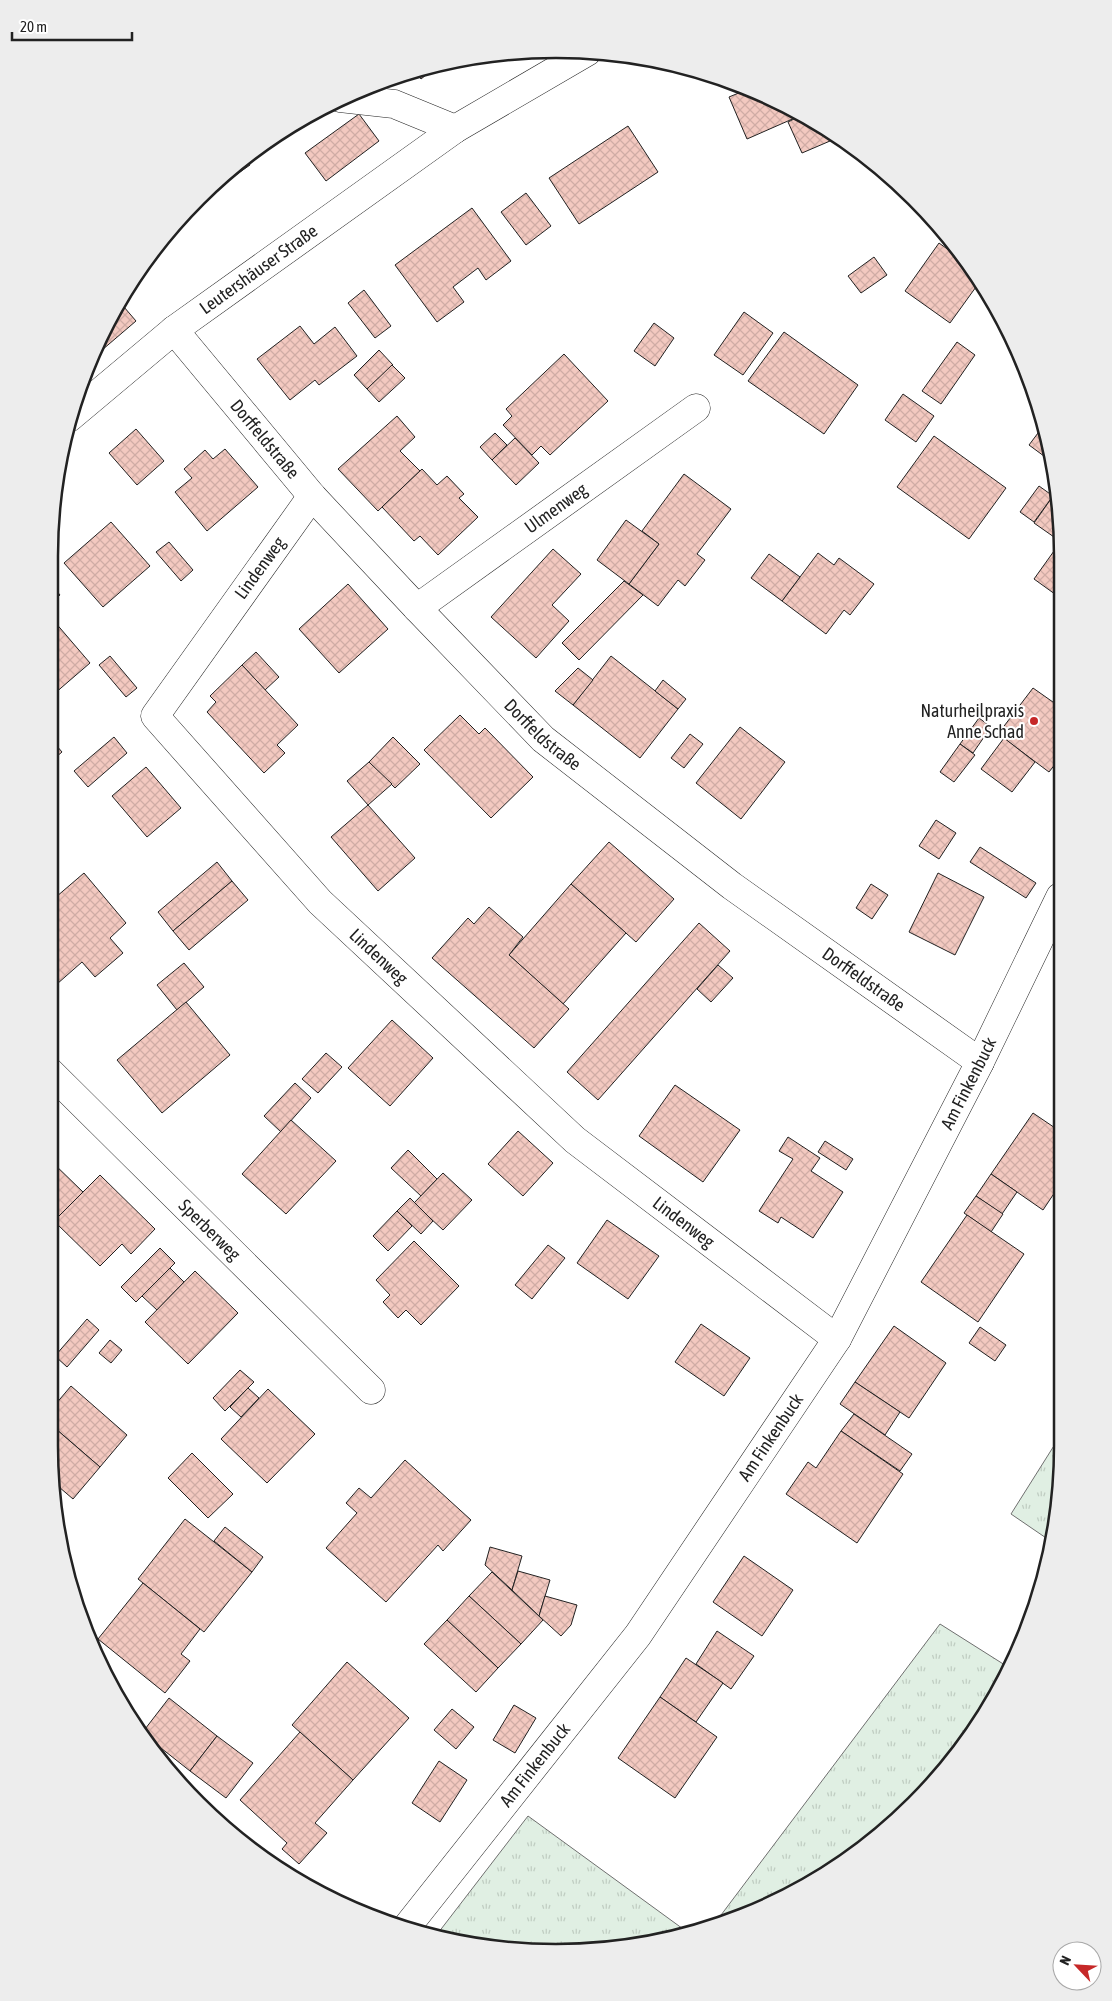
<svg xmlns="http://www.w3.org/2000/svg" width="1112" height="2001" font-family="'Asap Condensed',sans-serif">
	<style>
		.grass { fill: url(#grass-tufts); stroke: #6f6f6f }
		.building { fill: url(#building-cross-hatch); stroke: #222 }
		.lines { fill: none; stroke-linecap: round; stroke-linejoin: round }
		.street-casing { stroke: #222; stroke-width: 29 }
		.secondary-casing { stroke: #222; stroke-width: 29 }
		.street { stroke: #fff; stroke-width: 28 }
		.secondary { stroke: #fff; stroke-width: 28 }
		.poi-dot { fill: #c62828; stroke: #fff; stroke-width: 2 }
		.labels { text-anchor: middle; stroke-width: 4; stroke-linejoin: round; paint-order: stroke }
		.street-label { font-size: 18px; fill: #222; stroke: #fff }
		.poi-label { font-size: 18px; fill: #222; stroke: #fff; text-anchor: end }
		.rim { fill: none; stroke: #222; stroke-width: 2.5 }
	</style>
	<defs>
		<pattern id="grass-tufts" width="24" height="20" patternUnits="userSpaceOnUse" patternTransform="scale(1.25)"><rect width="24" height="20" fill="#e0efe3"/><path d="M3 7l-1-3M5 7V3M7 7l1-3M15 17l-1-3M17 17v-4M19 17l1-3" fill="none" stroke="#c0cdc2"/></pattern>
		<pattern id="building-cross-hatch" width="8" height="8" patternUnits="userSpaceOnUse" patternTransform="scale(1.25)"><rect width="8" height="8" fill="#f3c9c0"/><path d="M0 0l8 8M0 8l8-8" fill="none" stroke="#d0aca5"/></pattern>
	</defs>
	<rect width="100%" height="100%" fill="#fff"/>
	<!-- grass -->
	<g class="grass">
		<polygon points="1062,1433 1062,1478 1052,1542 1011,1514"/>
		<polygon points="940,1624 1008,1667 995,1698 958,1754 891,1826 838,1867 750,1914 712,1927"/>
		<polygon points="528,1816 690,1934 589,1951 523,1951 435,1937"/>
	</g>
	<!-- building -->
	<g class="building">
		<polygon points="441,63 421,79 414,70 424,66"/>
		<polygon points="745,87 793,109 797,117 747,139 729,97 746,90"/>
		<polygon points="359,114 379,141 326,181 305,153"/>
		<polygon points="804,114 809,117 837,138 802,153 788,122"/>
		<polygon points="628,126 658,172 579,224 549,178"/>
		<polygon points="244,156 250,165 220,186 217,182"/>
		<polygon points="217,182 220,186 190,208 189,208"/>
		<polygon points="526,193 551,226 526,245 501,212"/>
		<polygon points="472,208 511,261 486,280 478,268 453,287 464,302 437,322 395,265"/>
		<polygon points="939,243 971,266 981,280 950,323 905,291"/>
		<polygon points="874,257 887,275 861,293 848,276"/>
		<polygon points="364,290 391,326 375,338 348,303"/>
		<polygon points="118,300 136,321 95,356 117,303"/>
		<polygon points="744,312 773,333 743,375 714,355"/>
		<polygon points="654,323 674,338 655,366 634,351"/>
		<polygon points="300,326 314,344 335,327 357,356 319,385 315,380 290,400 257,359"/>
		<polygon points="784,332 858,385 824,434 748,381"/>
		<polygon points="957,342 975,355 941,404 922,391"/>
		<polygon points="379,350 393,365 367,389 354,375"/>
		<polygon points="564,354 608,401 550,455 541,446 532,455 503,425 512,416 506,409"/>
		<polygon points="392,365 405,378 379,402 367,389"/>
		<polygon points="903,394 934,416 916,442 885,420"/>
		<polygon points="397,416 415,437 400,451 420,471 378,511 338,469"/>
		<polygon points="1044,425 1052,462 1029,445"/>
		<polygon points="136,429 164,461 137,485 109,453"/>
		<polygon points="495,433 507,445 492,460 480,447"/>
		<polygon points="934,436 1006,488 969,539 897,487"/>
		<polygon points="515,438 539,463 516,485 492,460"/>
		<polygon points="225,449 258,487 207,531 175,492 192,478 184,469 205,450 213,459"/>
		<polygon points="422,469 437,485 447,476 464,494 459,498 478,517 438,555 420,536 414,541 382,507"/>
		<polygon points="684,474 731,509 697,554 705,560 685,586 678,580 658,606 629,584 659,544 642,531"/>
		<polygon points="1039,486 1053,496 1034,522 1020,512"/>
		<polygon points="1053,496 1059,500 1059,529 1054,537 1034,523"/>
		<polygon points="626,520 659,544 629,584 597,560"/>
		<polygon points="111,522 150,566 103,607 64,563"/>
		<polygon points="169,542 193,570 181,581 156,552"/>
		<polygon points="1059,544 1059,597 1034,579"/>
		<polygon points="553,549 581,574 552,605 569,621 536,658 491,617"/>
		<polygon points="818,553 834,565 839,558 874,584 850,615 844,610 826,634 782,601"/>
		<polygon points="769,554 800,577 782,601 751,578"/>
		<polygon points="624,581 643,595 579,660 562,643"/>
		<polygon points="50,583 60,595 50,603"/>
		<polygon points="348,584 388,629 339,673 299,629"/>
		<polygon points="54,621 90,663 54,694 50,689 50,625"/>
		<polygon points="256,652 279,677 265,690 242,665"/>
		<polygon points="110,656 137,688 126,697 99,665"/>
		<polygon points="611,656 678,709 640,758 573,705"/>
		<polygon points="242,665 298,725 277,745 285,753 264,773 207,712 216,702 210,696"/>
		<polygon points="578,668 593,680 573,705 555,691"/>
		<polygon points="663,680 686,699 678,709 655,691"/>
		<polygon points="1033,688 1060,707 1060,758 1049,772 998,734"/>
		<polygon points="460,715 479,734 485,728 533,777 491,818 424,750"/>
		<polygon points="979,718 991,727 973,753 960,744"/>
		<polygon points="740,727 785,762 741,819 696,783"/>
		<polygon points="690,734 703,744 684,768 671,758"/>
		<polygon points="114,737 127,753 88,787 74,771"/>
		<polygon points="393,737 420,764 395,788 369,762"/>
		<polygon points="50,738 62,752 50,762"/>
		<polygon points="1004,738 1035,762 1012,792 981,769"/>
		<polygon points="960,744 975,755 954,782 940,772"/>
		<polygon points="369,762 392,784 368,805 347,781"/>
		<polygon points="146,767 181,808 147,837 112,796"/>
		<polygon points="368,805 415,858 378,891 331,837"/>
		<polygon points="936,820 956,833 939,859 919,846"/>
		<polygon points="609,842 674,899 636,942 571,884"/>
		<polygon points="980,847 1036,883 1026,898 970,862"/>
		<polygon points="217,862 232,881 173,931 158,912"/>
		<polygon points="84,873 126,923 110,938 123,953 95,977 82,962 57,984 49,974 49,903"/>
		<polygon points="938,873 984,897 955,955 909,932"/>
		<polygon points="232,881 248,900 189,950 173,931"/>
		<polygon points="571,884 626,933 563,1004 509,955"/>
		<polygon points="871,884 888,895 872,919 856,908"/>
		<polygon points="489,907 523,937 509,955 569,1009 534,1048 432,958 468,918 474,924"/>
		<polygon points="699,923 730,951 598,1100 567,1072"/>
		<polygon points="184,963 204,987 177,1010 157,985"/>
		<polygon points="718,965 733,978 711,1002 697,989"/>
		<polygon points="186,1002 230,1055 162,1113 117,1060"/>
		<polygon points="392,1020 433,1058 390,1106 348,1068"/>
		<polygon points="326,1053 342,1067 318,1093 302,1079"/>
		<polygon points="295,1083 311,1098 281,1132 264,1116"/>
		<polygon points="675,1085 740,1130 703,1182 639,1136"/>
		<polygon points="1033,1113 1061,1132 1061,1183 1043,1210 991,1174"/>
		<polygon points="291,1120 336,1161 286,1214 242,1174"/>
		<polygon points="518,1131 553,1163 523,1196 488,1164"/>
		<polygon points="788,1137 820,1158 811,1171 843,1192 813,1238 781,1217 778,1223 759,1211 793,1159 779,1151"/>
		<polygon points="825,1141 853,1159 846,1170 818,1152"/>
		<polygon points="408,1150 437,1179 421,1196 391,1168"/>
		<polygon points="49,1159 83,1192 49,1226"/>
		<polygon points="443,1173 472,1200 443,1230 414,1203"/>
		<polygon points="991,1174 1017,1192 1002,1214 976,1196"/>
		<polygon points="100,1175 155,1229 131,1254 122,1244 100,1266 54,1221"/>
		<polygon points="976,1196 1003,1214 991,1232 964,1213"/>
		<polygon points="410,1198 433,1221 421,1234 397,1211"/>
		<polygon points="397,1211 412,1226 388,1251 373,1236"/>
		<polygon points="967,1215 1024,1254 978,1322 921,1282"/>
		<polygon points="607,1220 659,1256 628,1299 577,1263"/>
		<polygon points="414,1241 459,1286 421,1325 406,1310 398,1318 383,1302 390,1295 376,1280"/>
		<polygon points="548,1245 565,1258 532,1299 515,1285"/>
		<polygon points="160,1248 175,1263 136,1302 121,1287"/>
		<polygon points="170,1268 184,1282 157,1310 142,1296"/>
		<polygon points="195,1271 238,1313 188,1364 145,1322"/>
		<polygon points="87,1319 99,1330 67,1367 55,1356"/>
		<polygon points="701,1324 750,1358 724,1396 675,1362"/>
		<polygon points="894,1326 946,1363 909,1418 855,1382"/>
		<polygon points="980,1327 1006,1345 995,1361 969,1343"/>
		<polygon points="110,1340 122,1350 111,1363 99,1353"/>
		<polygon points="240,1370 254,1382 225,1411 213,1398"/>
		<polygon points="855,1382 900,1412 885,1435 840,1404"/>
		<polygon points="71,1386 127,1435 100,1467 49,1423 49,1412"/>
		<polygon points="248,1388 259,1398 241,1417 230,1407"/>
		<polygon points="268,1389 315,1434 267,1483 221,1439"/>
		<polygon points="854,1414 912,1454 900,1471 841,1431"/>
		<polygon points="49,1423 100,1467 73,1499 52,1481"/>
		<polygon points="841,1431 903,1474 857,1543 786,1494 808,1462 816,1468"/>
		<polygon points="192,1453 233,1494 208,1518 168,1478"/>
		<polygon points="405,1460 471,1520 443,1551 438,1545 386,1602 326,1548 357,1513 346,1503 359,1488 371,1498"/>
		<polygon points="185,1519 252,1572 204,1632 138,1579"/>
		<polygon points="225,1527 263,1557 252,1572 214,1541"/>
		<polygon points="490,1547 522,1556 512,1590 485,1565"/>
		<polygon points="744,1556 793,1590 762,1636 713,1602"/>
		<polygon points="518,1571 550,1580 539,1616 512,1590"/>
		<polygon points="492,1572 543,1620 521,1644 469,1596"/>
		<polygon points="143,1583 200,1629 181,1654 190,1661 165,1693 98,1639"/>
		<polygon points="469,1596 521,1644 498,1668 447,1620"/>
		<polygon points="545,1596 577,1605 571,1625 561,1636 539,1616"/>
		<polygon points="447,1620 498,1668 476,1692 424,1644"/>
		<polygon points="717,1631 754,1656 731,1689 696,1664"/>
		<polygon points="686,1658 723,1683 696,1722 660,1697"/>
		<polygon points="347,1662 409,1718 353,1780 292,1725"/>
		<polygon points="660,1697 717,1737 675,1798 618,1758"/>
		<polygon points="169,1698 217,1736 190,1771 142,1733"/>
		<polygon points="514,1705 536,1718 515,1753 493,1740"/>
		<polygon points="452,1709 474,1727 456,1749 434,1730"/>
		<polygon points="300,1732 353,1780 315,1823 327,1833 299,1864 282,1849 287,1843 240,1800"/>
		<polygon points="217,1736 253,1763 226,1798 190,1771"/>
		<polygon points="439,1761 467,1780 440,1822 412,1803"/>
	</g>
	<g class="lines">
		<!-- street casing -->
		<g class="street-casing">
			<g id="street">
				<polyline points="340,98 394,104 455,129"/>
				<path id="s1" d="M174 330 312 496 417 608 543 739 732 886 980 1062"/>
				<path id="s2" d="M312 496 155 716 320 902 575 1140 837 1339"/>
				<path id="s3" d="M417 608 696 408"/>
				<path id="s4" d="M49 1071 371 1390"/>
				<path id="s5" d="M406 1928 638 1635 837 1339 980 1062 1060 897"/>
			</g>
		</g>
		<!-- secondary casing -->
		<g class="secondary-casing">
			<g id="secondary">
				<path id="s6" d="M69 418 174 330 455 129 587 52"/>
			</g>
		</g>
		<!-- street -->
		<use href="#street" class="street"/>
		<!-- secondary -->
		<use href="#secondary" class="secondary"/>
	</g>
	<!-- markers -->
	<circle class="poi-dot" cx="1034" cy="721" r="5"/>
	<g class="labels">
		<!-- street labels -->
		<g class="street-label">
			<text dy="6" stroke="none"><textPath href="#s6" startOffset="241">Leutershäuser Straße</textPath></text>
			<text dy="6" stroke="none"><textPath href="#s1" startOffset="142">Dorffeldstraße</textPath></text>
			<text dy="6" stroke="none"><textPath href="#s3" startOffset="171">Ulmenweg</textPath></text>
			<text transform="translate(260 568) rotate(-54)" y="6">Lindenweg</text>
			<text dy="6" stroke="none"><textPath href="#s1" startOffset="548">Dorffeldstraße</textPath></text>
			<text dy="6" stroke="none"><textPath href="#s2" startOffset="599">Lindenweg</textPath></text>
			<text dy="6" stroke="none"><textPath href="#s1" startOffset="952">Dorffeldstraße</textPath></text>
			<text dy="6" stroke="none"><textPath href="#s5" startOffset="1018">Am Finkenbuck</textPath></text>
			<text dy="6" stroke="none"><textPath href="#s2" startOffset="1004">Lindenweg</textPath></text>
			<text dy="6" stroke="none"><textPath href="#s4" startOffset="226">Sperberweg</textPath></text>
			<text dy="6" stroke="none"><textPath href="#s5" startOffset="612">Am Finkenbuck</textPath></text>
			<text dy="6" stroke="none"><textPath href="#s5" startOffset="208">Am Finkenbuck</textPath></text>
		</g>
		<!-- poi labels -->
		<g class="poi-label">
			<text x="1024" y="717">Naturheilpraxis<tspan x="1024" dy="21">Anne Schad</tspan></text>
		</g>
	</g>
	<!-- crop -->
	<path d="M0 0H1112V2001H0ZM556 58H556A498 498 0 0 1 1054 556V1446A498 498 0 0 1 556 1944H556A498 498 0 0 1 58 1446V556A498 498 0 0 1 556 58Z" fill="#ededed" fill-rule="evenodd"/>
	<path class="rim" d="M556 58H556A498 498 0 0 1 1054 556V1446A498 498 0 0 1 556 1944H556A498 498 0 0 1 58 1446V556A498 498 0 0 1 556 58Z"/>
	<!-- north arrow -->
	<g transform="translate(1077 1966) rotate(295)"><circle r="24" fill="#ffffff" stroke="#a7a7a7"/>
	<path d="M0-4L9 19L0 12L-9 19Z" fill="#c62828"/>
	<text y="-8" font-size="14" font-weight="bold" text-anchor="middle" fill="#222222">N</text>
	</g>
	<!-- scale -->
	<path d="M12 32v8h120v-8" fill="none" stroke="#222222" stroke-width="2.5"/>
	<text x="20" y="32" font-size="15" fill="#222222" stroke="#ffffff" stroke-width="4" paint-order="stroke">20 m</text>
</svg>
